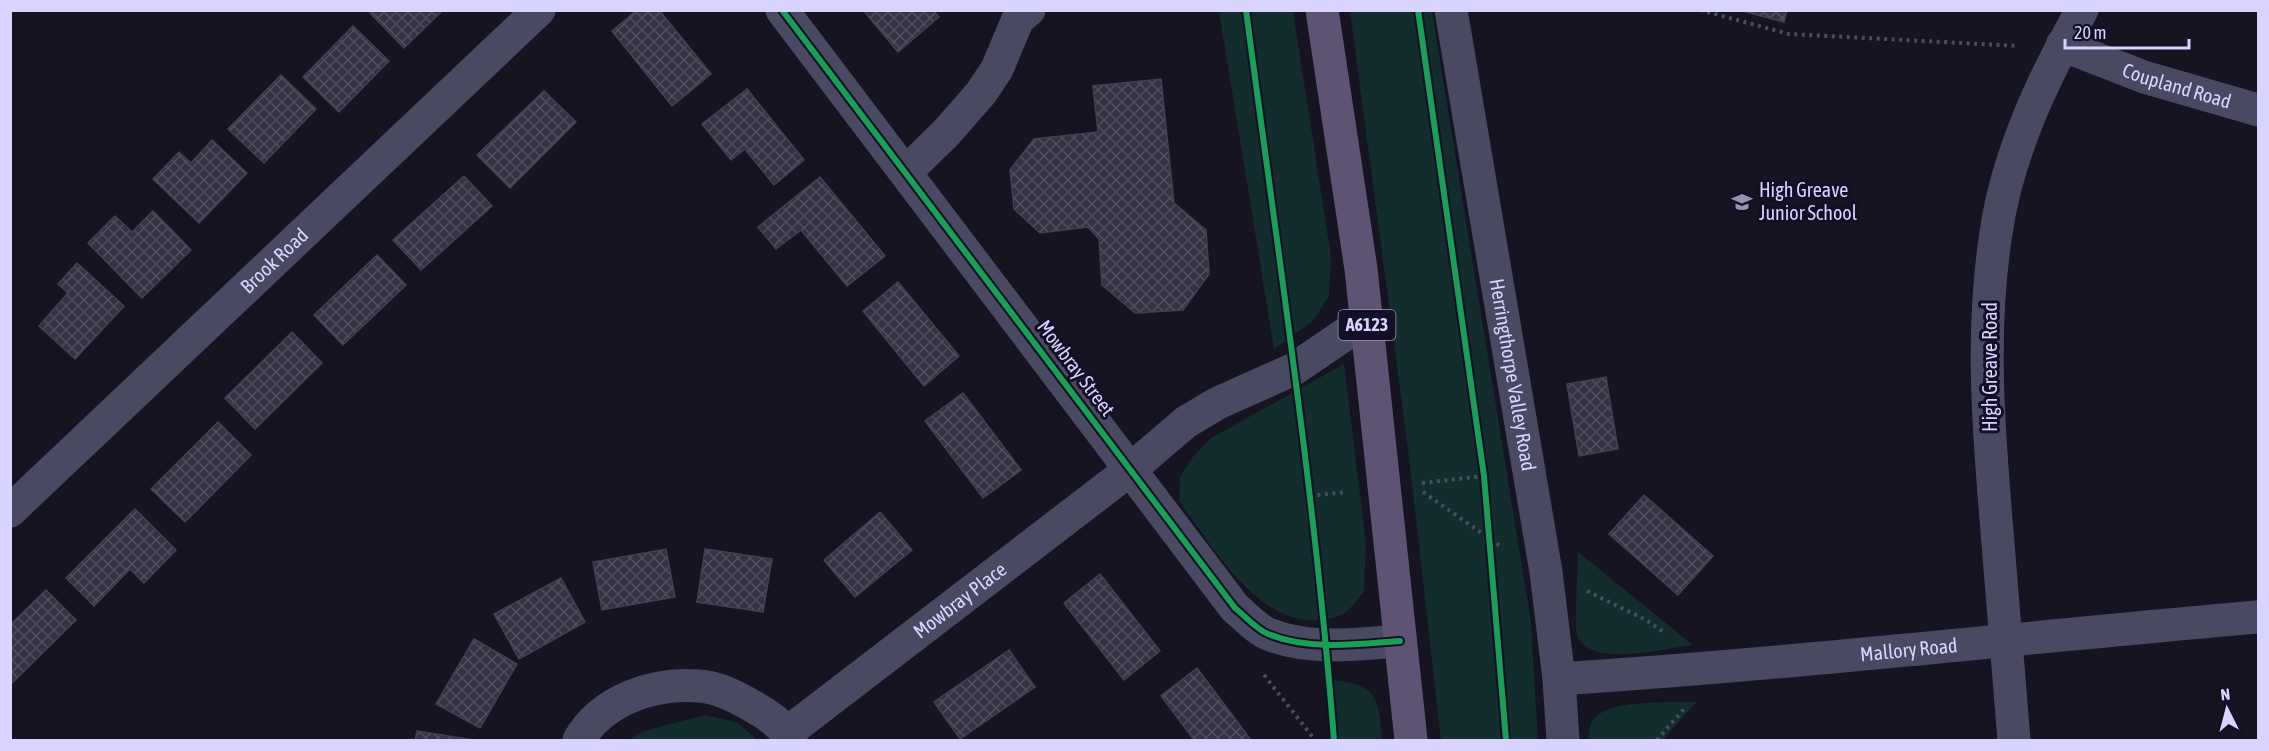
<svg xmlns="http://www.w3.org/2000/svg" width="2269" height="751" font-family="'Asap Condensed',sans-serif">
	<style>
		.grass { fill: #132c2d }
		.building { fill: url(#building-cross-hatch); stroke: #433f54; stroke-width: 1.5 }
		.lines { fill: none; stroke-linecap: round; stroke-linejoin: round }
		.path { stroke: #44505f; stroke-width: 4; stroke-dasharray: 3 4.5; stroke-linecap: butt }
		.minor { stroke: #4a4962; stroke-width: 33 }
		.major { stroke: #5e5373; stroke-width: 33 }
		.cycleway-casing { stroke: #130f26; stroke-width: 10 }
		.cycleway { stroke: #1a9f57; stroke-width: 6 }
		.labels { text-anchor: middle; stroke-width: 6; stroke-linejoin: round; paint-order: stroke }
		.shield { fill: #130f26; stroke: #9e99be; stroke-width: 1.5 }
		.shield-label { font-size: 18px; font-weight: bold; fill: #d9d4ff }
		.street-label { font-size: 20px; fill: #d9d4ff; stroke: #130f26 }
		.poi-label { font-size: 20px; fill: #d9d4ff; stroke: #130f26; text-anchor: start }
	</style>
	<defs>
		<pattern id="building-cross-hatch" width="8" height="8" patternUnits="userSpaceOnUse" patternTransform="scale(1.5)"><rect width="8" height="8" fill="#343243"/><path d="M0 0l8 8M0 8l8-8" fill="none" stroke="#514f5f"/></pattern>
	</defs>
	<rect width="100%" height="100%" fill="#161421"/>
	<!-- grass -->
	<g class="grass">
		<polygon points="1219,11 1293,11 1331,257 1329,296 1313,321 1274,349"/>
		<polygon points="1350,11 1432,11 1531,622 1538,740 1441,740 1408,449"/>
		<path d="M1344 364 1366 543 1364 592C1357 599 1349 612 1341 615 1267 644 1215 549 1179 501L1180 477 1191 459 1211 438Z"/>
		<path d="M1578 552 1693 645C1666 648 1589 669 1577 635 1574 625 1578 567 1578 552Z"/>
		<path d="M1329 680C1377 683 1379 698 1382 740H1334Z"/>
		<path d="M1696 702 1663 740H1588C1589 735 1589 727 1592 722 1602 698 1673 703 1696 702Z"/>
		<polygon points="705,715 736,722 758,740 628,740 644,731"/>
	</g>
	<!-- building -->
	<g class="building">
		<polygon points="372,10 443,10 404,48 370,13"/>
		<polygon points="637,10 659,10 711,74 672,106 612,31"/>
		<polygon points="863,10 933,10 939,17 898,52"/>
		<polygon points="1739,10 1787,10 1784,22"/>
		<polygon points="353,26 389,61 339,112 303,77"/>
		<polygon points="281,75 316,109 264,163 228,129"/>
		<polygon points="1161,79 1174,203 1206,230 1209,274 1183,310 1135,313 1102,285 1099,239 1088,227 1040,233 1014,209 1010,170 1034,139 1098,132 1093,86"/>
		<polygon points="747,89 804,160 774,185 745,149 731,160 702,124"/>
		<polygon points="544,91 576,122 510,188 477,155"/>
		<polygon points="212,140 247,173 199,223 153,179 179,152 191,163"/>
		<polygon points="464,176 492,206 421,270 393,240"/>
		<polygon points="820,177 885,256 847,286 801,230 776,249 758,227"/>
		<polygon points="153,211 191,250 142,298 88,243 115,216 132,232"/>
		<polygon points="377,255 406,285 343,345 314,315"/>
		<polygon points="77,263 124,306 75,359 39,326 68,293 58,284"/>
		<polygon points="898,282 959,356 924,386 863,311"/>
		<polygon points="292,332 322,363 255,429 225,398"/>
		<polygon points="1606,377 1618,449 1579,456 1567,384"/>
		<polygon points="963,393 1021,470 983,498 925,421"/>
		<polygon points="218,422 251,455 185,522 151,489"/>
		<polygon points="1644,495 1713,556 1678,595 1609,534"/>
		<polygon points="135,509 176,550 144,583 130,569 94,606 66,578"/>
		<polygon points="880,512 912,550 855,597 824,560"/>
		<polygon points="666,549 675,597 602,610 593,562"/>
		<polygon points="705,549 772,559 763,612 697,602"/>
		<polygon points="1100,574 1160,651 1124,680 1064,603"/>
		<polygon points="561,578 585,622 519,659 494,614"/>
		<polygon points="46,590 76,620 12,683 10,625"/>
		<polygon points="474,639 517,664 480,728 436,704"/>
		<polygon points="1009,650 1035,687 960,739 934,702"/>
		<polygon points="1197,668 1251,740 1194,740 1161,696"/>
		<polygon points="417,731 473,740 415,740"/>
	</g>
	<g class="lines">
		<!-- path -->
		<g class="path">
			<polyline points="1700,10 1789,34 2019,46"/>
			<polyline points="1422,483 1484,476"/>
			<polyline points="1423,492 1503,548"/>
			<polyline points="1310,496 1346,492"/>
			<polyline points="1587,591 1646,620 1665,633"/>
			<polyline points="1264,675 1315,740"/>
			<polyline points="1657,740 1684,709"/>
		</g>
		<!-- minor -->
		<g class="minor">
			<path d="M782 10 1235 608C1245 616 1256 629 1268 634 1310 651 1357 644 1400 641"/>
			<path id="s1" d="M1451 10 1546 572 1559 679 1563 740"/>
			<path id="s2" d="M2062 45 2144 77 2258 110"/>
			<polyline points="906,172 946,133 981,93 997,69 1018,19 1029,10"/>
			<path id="s3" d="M10 511 539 10"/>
			<path id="s4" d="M1559 679C1792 664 2025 637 2258 617"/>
			<path id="s5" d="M787 733 1131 469 1186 422 1218 403 1294 369 1366 320"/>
			<path d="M579 740C602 700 654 682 699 686 718 687 737 697 754 707 767 714 785 727 791 740"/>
			<path d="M2014 740C2008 667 2002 593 1996 519 1988 423 1981 329 1996 233 2007 155 2043 79 2082 10"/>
		</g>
		<!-- major -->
		<polyline class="major" points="1322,10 1361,269 1411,740"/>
		<!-- cycleway casing -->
		<g class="cycleway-casing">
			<g id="cycleway">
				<path d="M782 10 1235 608C1245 616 1256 629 1268 634 1310 651 1357 644 1400 641"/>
				<path d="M1246 10C1278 253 1315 496 1334 740"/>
				<polyline points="1418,10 1484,476 1506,740"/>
			</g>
		</g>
		<!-- cycleway -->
		<use href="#cycleway" class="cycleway"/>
	</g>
	<!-- icons -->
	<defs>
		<g id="school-bare" transform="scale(1.62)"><path d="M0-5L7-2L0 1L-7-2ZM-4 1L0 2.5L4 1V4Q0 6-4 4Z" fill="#9591b1" stroke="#130f26" stroke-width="2.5" paint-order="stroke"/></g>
	</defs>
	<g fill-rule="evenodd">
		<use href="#school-bare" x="1742" y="202"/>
	</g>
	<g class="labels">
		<!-- shield labels -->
		<rect class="shield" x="1338.5" y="310" width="57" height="30" rx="4.5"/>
		<g class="shield-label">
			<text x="1367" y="331">A6123</text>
		</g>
		<!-- street labels -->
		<g class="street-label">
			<text dy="7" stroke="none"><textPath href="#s2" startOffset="122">Coupland Road</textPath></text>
			<text dy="7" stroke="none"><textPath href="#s3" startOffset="364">Brook Road</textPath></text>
			<text transform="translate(1990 367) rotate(-90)" y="7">High Greave Road</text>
			<text transform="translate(1076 368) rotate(53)" y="7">Mowbray Street</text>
			<text dy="7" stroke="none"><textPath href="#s1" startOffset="370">Herringthorpe Valley Road</textPath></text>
			<text dy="7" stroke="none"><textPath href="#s5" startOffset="218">Mowbray Place</textPath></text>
			<text dy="7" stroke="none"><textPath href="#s4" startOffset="351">Mallory Road</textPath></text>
		</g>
		<!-- poi labels -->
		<g class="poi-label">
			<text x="1759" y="197">High Greave<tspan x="1759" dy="23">Junior School</tspan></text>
		</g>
	</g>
	<!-- border -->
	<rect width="2269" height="751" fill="none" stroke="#d9d4ff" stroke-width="24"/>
	<!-- north arrow -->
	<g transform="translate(2227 709) rotate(354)" stroke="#130f26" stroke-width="4.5" paint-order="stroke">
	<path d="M0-4.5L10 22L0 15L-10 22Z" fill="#d9d4ff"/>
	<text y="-9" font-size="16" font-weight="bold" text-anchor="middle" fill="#d9d4ff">N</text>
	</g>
	<!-- scale -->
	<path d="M2065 39v9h124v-9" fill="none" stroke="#d9d4ff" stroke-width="3"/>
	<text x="2074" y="39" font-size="18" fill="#d9d4ff" stroke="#130f26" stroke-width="4.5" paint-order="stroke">20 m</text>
</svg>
